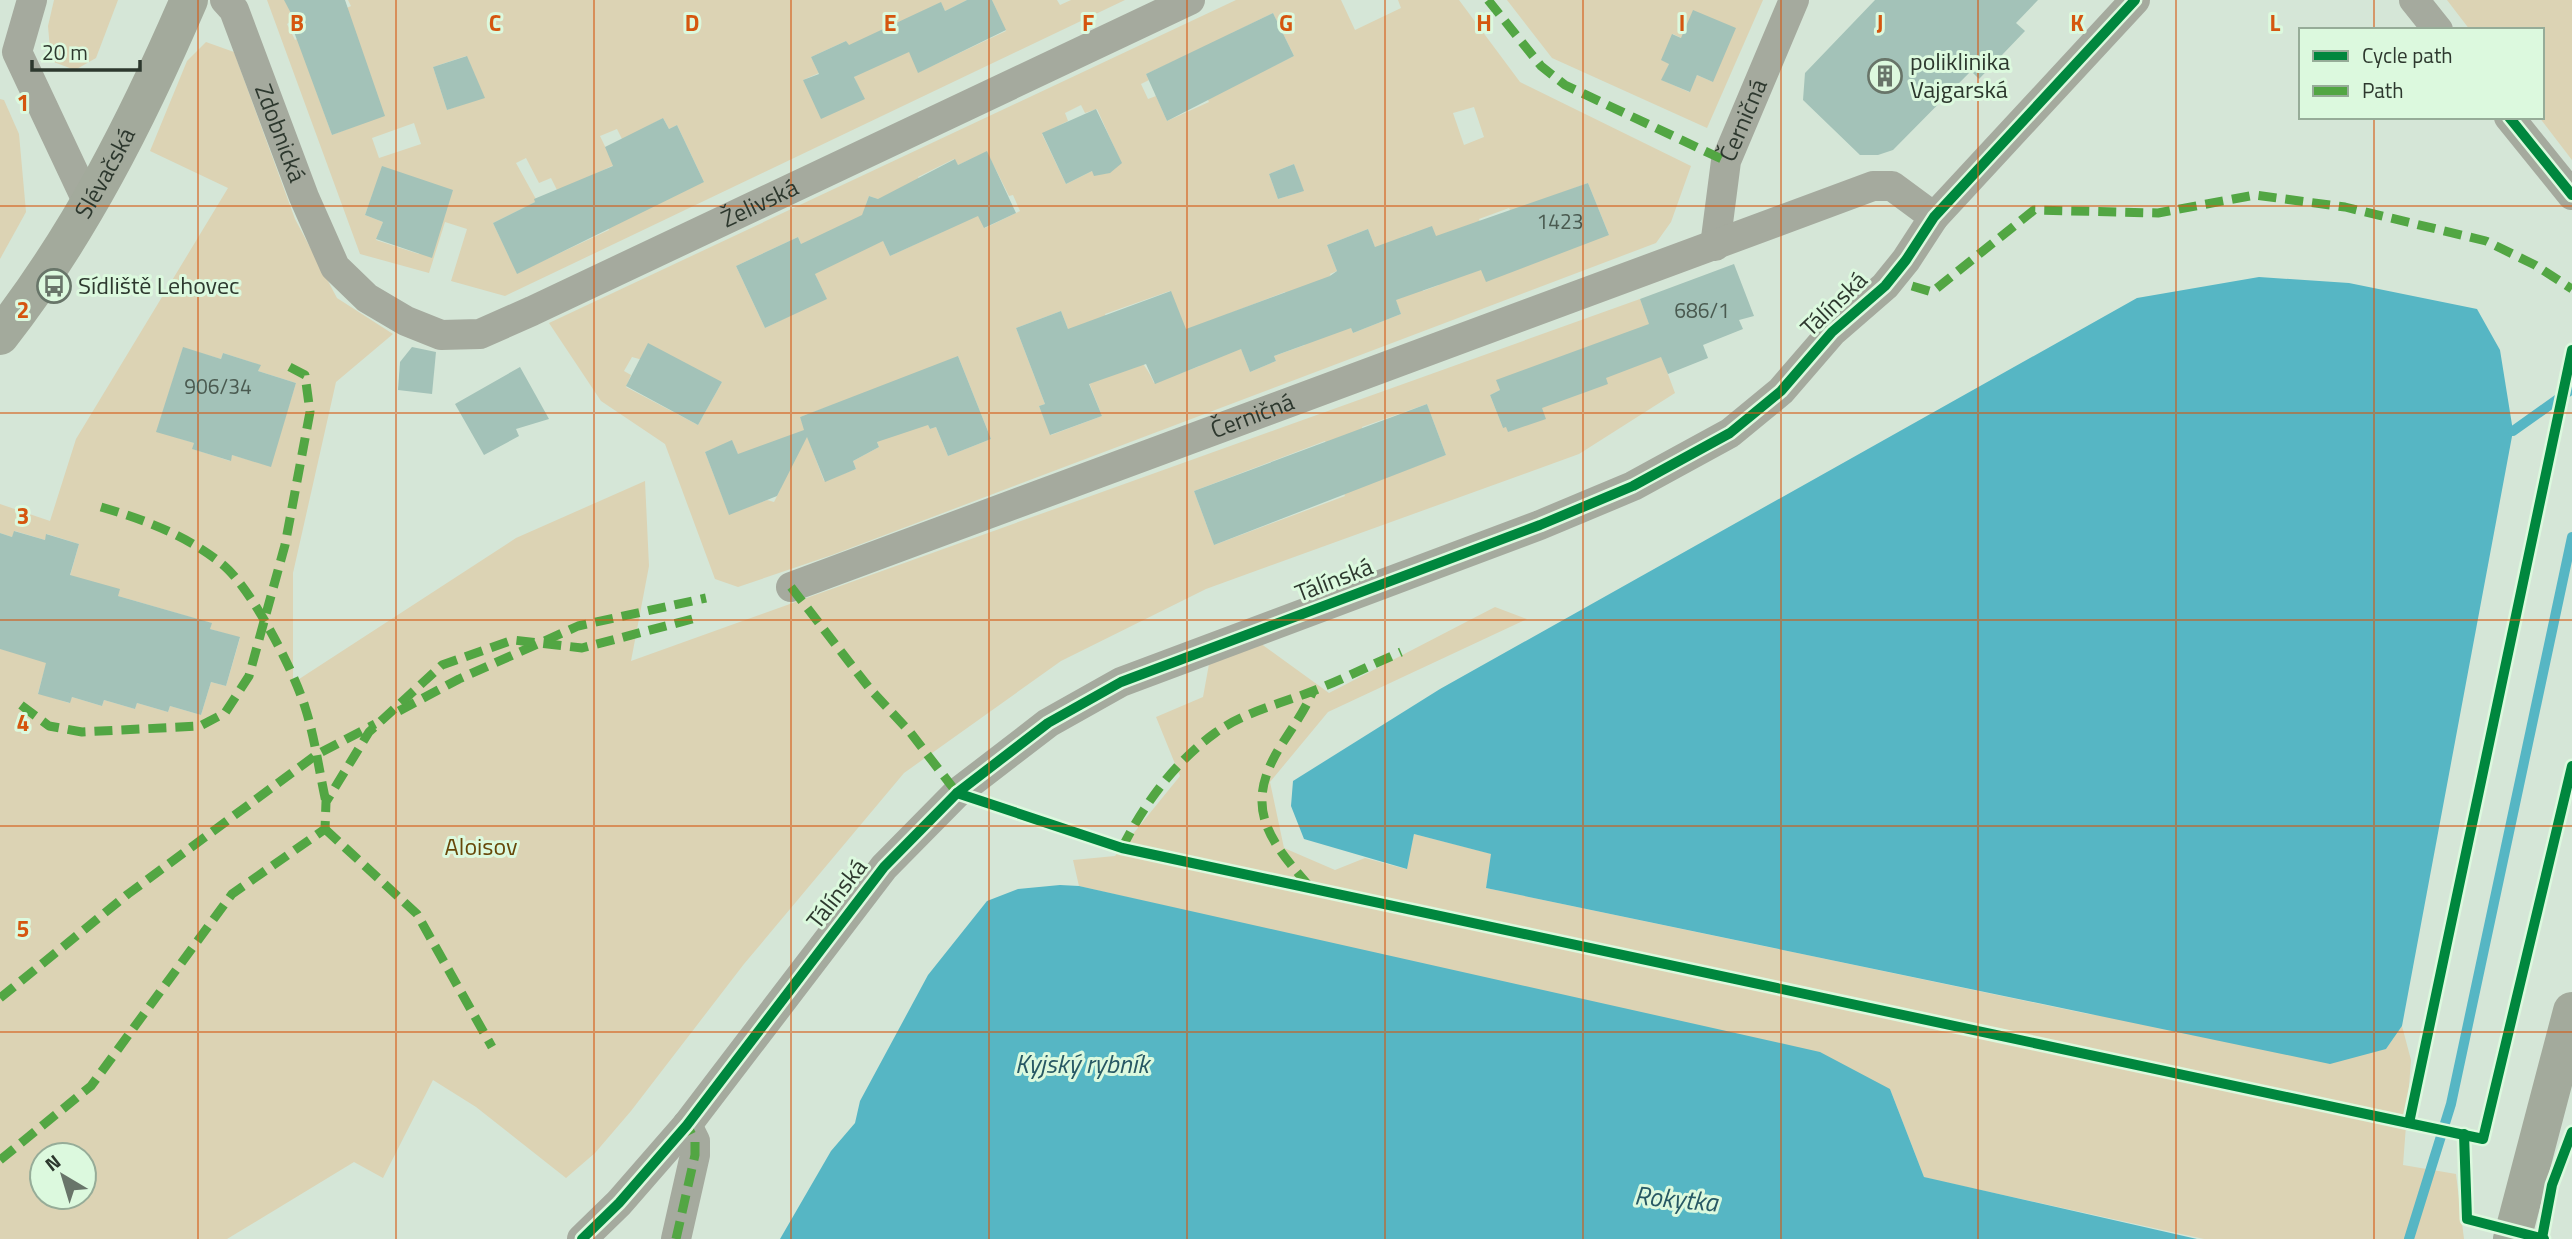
<svg xmlns="http://www.w3.org/2000/svg" width="2572" height="1239" font-family="'Titillium Web',sans-serif">
	<style>
		.green { fill: #dcd3b4; fill-rule: evenodd }
		.water { fill: #56b6c4 }
		.lines { fill: none; stroke-linecap: round; stroke-linejoin: round }
		.stream { stroke: #56b6c4; stroke-width: 10 }
		.building { fill: #a3c2b8 }
		.street { stroke: #a5aa9e; stroke-width: 30 }
		.secondary { stroke: #a3aa9c; stroke-width: 38 }
		.quiet { stroke: #52a643; stroke-width: 9; stroke-dasharray: 18 9; stroke-linecap: butt }
		.cycleway-casing { stroke: #dcf9de; stroke-width: 15 }
		.cycleway { stroke: #00873e; stroke-width: 10 }
		.grid { fill: none; stroke: #d5560f; stroke-width: 2; stroke-opacity: 0.55 }
		.labels { text-anchor: middle; stroke-width: 6; stroke-linejoin: round; paint-order: stroke }
		.number-label { font-size: 21px; fill: #4a5a50 }
		.poi-label { font-size: 24px; fill: #2d382e; stroke: #dcf9de; text-anchor: start }
		.street-label { font-size: 24px; fill: #2d382e; stroke: #dcf9de }
		.park-label { font-size: 24px; fill: #674708; stroke: #dcf9de }
		.water-label { font-size: 26px; font-style: italic; fill: #275864; stroke: #dcf9de }
		.grid-label { font-size: 23px; text-anchor: middle; font-weight: bold; fill: #d5560f; stroke: #dcf9de; stroke-width: 6; stroke-linejoin: round; paint-order: stroke }
	</style>
	<rect width="100%" height="100%" fill="#d5e6d7"/>
	<!-- green -->
	<g class="green">
		<polygon points="54,0 118,0 96,58 75,70 51,61 48,26"/>
		<path d="M267 0H285L294 19 287 24 295 40 328 24 340 11 351 6 348 0H967L945 11 941 3 896 24 919 72 1006 31 992 0H1057L1060 5 1071 0H1125L505 296 451 281 467 229 445 222 429 273 360 254ZM846 41 861 73 854 77 864 99 803 80 819 73 811 57ZM361 48 384 115 332 135 308 68ZM466 56 484 97 447 110 433 67ZM663 118 669 129 677 125 704 182 595 174 614 165 600 136 617 129 630 155 648 126ZM414 123 421 144 379 158 372 138ZM526 158 539 183 551 178 557 190 588 185 609 230 517 273 493 223 537 201 516 163ZM374 190 433 214 419 254 376 240 383 222 365 215Z"/>
		<path d="M1236 0H1341L1355 30 1401 8 1398 0H1459L1520 82 1691 166 1671 222 1656 243 832 555 738 587 715 579 665 444 601 401 549 323ZM1273 13 1294 56 1251 77 1230 34ZM1188 55 1209 102 1167 121 1156 96 1148 99 1141 84 1149 80 1146 74ZM1081 105 1085 113 1097 109 1120 160C1112 170 1106 179 1092 171L1066 184 1042 134 1068 121 1065 113ZM1474 107 1484 137 1464 145 1453 113ZM987 152 1009 196 1013 195 1020 211 985 228 978 214 942 230 918 177 954 159 958 165ZM1294 164 1303 191 1278 199 1269 174ZM1588 183 1609 235 1483 231 1479 219 1509 208 1511 212ZM869 196 878 199 942 232 890 256 866 204ZM1432 227 1442 255 1430 260 1439 285 1423 291 1404 236ZM1368 229 1401 314 1353 333 1330 274 1337 271 1327 245ZM798 237 826 298 765 328 736 266ZM1170 291 1200 366 1154 383C1142 353 1115 341 1105 314ZM1285 292 1305 345 1274 356 1276 361 1250 372 1228 314ZM1061 311 1102 416 1051 435 1039 406 1045 404 1016 328ZM958 356 991 439 948 456 936 427 930 429 928 425ZM632 357 722 382 698 425 626 387 631 375 624 371ZM860 395 879 447 853 461 856 469 824 481 800 417ZM732 441 738 454 781 488 774 502 767 500 729 514 705 452Z"/>
		<path d="M1507 0H1763L1707 128 1552 58ZM1673 34 1681 38 1713 82 1697 75 1689 92 1662 80 1669 64Z"/>
		<polygon points="2447,0 2572,0 2572,160 2539,117 2542,117 2542,30 2470,30"/>
		<path d="M206 42 234 52 295 219 337 298 393 334 336 382 293 573V683L516 538 645 481 649 566 631 661 1640 299 1675 393 1579 454 1206 589 1061 661 904 773 744 964 631 1111 595 1153 566 1178 476 1107 433 1080 383 1178 354 1162 227 1239H0V649L54 637 38 693 69 703 72 697 102 706 104 700 135 709 137 703 168 712 170 706 201 715 211 682 226 686 240 638 210 629 211 623 118 596 63 601 79 544 47 534 45 540 15 531 12 537 0 533V504L50 521 76 439 228 188 150 151 187 61ZM183 348 221 359 223 353 260 365 258 371 296 383 270 466 232 455 230 461 193 449 194 443 157 431ZM1500 390 1503 428 1490 395ZM1427 404 1446 455 1381 479 1362 427ZM1325 441 1345 496 1214 545 1194 491ZM42 1155H84V1197H42Z"/>
		<polygon points="0,99 4,100 19,134 26,212 0,259"/>
		<polygon points="1495,607 1527,619 1328,712 1270,782 1284,848 1335,870 1365,858 1406,869 1414,834 1492,854 1486,888 2088,1014 2386,1049 2402,1026 2411,1060 2403,1165 2456,1174 2464,1239 2204,1239 1935,1180 1924,1177 1890,1089 1264,929 1079,886 1073,860 1115,856 1180,776 1156,717 1203,697 1209,664 1260,643 1329,693"/>
	</g>
	<!-- water -->
	<g class="water">
		<polygon points="2259,277 2349,283 2477,309 2500,350 2513,431 2402,1026 2386,1049 2330,1064 1486,888 1491,854 1414,834 1407,869 1304,839 1291,806 1293,781 1440,689 2137,298"/>
		<polygon points="1060,885 1079,886 1820,1052 1890,1089 1924,1177 2197,1239 780,1239 831,1151 855,1123 860,1101 928,975 987,901 1018,889"/>
	</g>
	<g class="lines">
		<!-- stream -->
		<g class="stream">
			<polyline points="2513,431 2572,389"/>
			<polyline points="2409,1239 2451,1104 2572,537"/>
		</g>
	</g>
	<!-- building -->
	<g class="building">
		<polygon points="284,0 345,0 385,116 332,135 290,21 294,19"/>
		<polygon points="967,0 992,0 1006,30 918,73 909,52 854,77 865,99 821,119 803,80 819,74 811,57 846,41 849,45 941,2 945,11"/>
		<polygon points="1875,0 2038,0 2016,23 2025,31 1979,79 1971,71 1893,150 1878,155 1860,155 1803,100 1805,73"/>
		<polygon points="1693,10 1736,28 1713,82 1697,75 1690,92 1661,80 1669,64 1661,60 1672,34 1681,38"/>
		<polygon points="1273,13 1294,56 1167,121 1146,74"/>
		<polygon points="467,56 485,98 447,110 433,67"/>
		<polygon points="1096,109 1122,163 1110,173 1094,176 1092,171 1066,184 1042,133"/>
		<polygon points="663,118 669,129 677,125 704,182 517,274 493,223 535,202 534,199 613,166 605,147"/>
		<polygon points="987,151 1016,213 984,228 978,216 890,256 883,241 815,274 827,299 765,328 736,266 798,237 801,244 862,215 869,196 878,199 955,159 958,165"/>
		<polygon points="1294,164 1304,191 1278,199 1269,174"/>
		<polygon points="382,166 453,190 432,258 376,239 383,222 365,215"/>
		<polygon points="1588,183 1609,235 1486,282 1481,270 1396,300 1401,314 1353,333 1351,328 1274,356 1276,361 1250,372 1241,349 1155,384 1146,364 1089,384 1102,416 1050,435 1039,406 1045,404 1016,328 1061,311 1068,329 1171,291 1186,329 1330,276 1337,271 1327,245 1368,229 1375,247 1432,226 1436,236"/>
		<polygon points="1734,264 1754,316 1739,320 1743,329 1703,345 1708,358 1668,374 1661,357 1606,378 1608,384 1542,408 1546,419 1508,432 1506,427 1503,428 1490,395 1500,390 1496,380 1649,324 1640,299"/>
		<polygon points="648,343 722,382 698,425 626,386"/>
		<polygon points="183,347 221,359 223,353 261,365 258,371 296,383 271,467 232,455 231,461 192,449 194,443 156,432"/>
		<polygon points="412,347 436,352 432,394 398,390 400,362"/>
		<polygon points="958,356 991,439 948,456 936,427 930,429 928,425 877,442 879,447 853,461 856,469 825,482 807,437 777,496 729,515 705,452 732,440 738,454 804,430 800,417"/>
		<polygon points="520,367 549,419 516,429 519,436 484,455 455,404"/>
		<polygon points="1427,404 1446,455 1214,545 1194,491"/>
		<polygon points="14,531 45,540 46,534 79,544 70,575 120,589 118,596 212,623 210,629 240,637 226,686 211,682 201,715 170,706 168,712 137,703 135,709 104,700 102,706 72,697 70,703 38,694 46,663 0,649 0,533 12,537"/>
	</g>
	<g class="lines">
		<!-- street -->
		<g class="street">
			<polyline points="32,0 17,52 89,205"/>
			<path id="s1" d="M225 0 234 10 304 197 335 267 367 298 406 321 441 335 480 334 532 311 1190 0"/>
			<polyline points="2414,0 2438,30"/>
			<polyline points="2509,117 2572,195"/>
			<path id="s2" d="M1715 246 1726 161 1794 0"/>
			<path id="s3" d="M791 587 1873 186H1892L1934 217"/>
			<polyline points="582,1239 619,1203 687,1125 884,867 957,793 1048,723 1121,682 1540,525 1633,486 1730,433 1781,391 1832,332 1885,286 1906,260 1934,217 2135,0"/>
			<polyline points="676,1239 695,1155 695,1141 687,1125"/>
		</g>
		<!-- secondary -->
		<g class="secondary">
			<path id="s4" d="M0 336C80 234 138 118 189 0"/>
			<polyline points="2512,1239 2572,1011"/>
		</g>
		<!-- quiet -->
		<g class="quiet">
			<polyline points="1488,0 1541,66 1565,85 1726,161"/>
			<polyline points="1912,286 1932,292 2034,210 2158,213 2255,195 2345,207 2486,241 2535,265 2572,289"/>
			<path d="M101 507C145 520 186 535 222 564 251 587 294 671 305 707 315 738 319 771 326 802"/>
			<polyline points="791,587 870,689 910,732 957,793 963,795"/>
			<polyline points="21,705 49,726 82,732 200,726 225,713 249,676 285,545 310,412 305,375 284,364"/>
			<polyline points="399,711 459,679 578,626 706,598"/>
			<polyline points="325,829 417,914 492,1047"/>
			<path d="M1122 848C1144 804 1175 762 1215 733 1244 712 1280 704 1313 691 1343 679 1371 665 1401 652"/>
			<path d="M1309 886C1268 839 1243 807 1280 747 1292 728 1304 712 1313 691"/>
			<polyline points="0,998 128,894 316,755 375,724"/>
			<polyline points="0,1160 91,1086 232,894 325,829 326,802 369,732 442,665 513,640 582,648 696,618"/>
			<polyline points="676,1239 695,1155 695,1141 687,1125"/>
		</g>
		<!-- cycleway casing -->
		<g class="cycleway-casing">
			<g id="cycleway">
				<polyline points="2509,117 2572,195"/>
				<polyline points="957,793 1122,848 2483,1139 2572,766"/>
				<polyline points="2409,1123 2572,350"/>
				<polyline points="2464,1134 2467,1219 2544,1239"/>
				<polyline points="2542,1238 2552,1185 2572,1132"/>
				<polyline points="582,1239 619,1203 687,1125 884,867 957,793 1048,723 1121,682 1540,525 1633,486 1730,433 1781,391 1832,332 1885,286 1906,260 1934,217 2135,0"/>
			</g>
		</g>
		<!-- cycleway -->
		<use href="#cycleway" class="cycleway"/>
	</g>
	<!-- grid -->
	<path class="grid" d="M198 0V1239M396 0V1239M594 0V1239M791 0V1239M989 0V1239M1187 0V1239M1385 0V1239M1583 0V1239M1781 0V1239M1978 0V1239M2176 0V1239M2374 0V30M2374 117V1239M0 206H2572M0 413H2572M0 620H2572M0 826H2572M0 1032H2572"/>
	<!-- icons -->
	<defs>
		<g id="building-ring" transform="scale(1.75)"><circle r="9.5" fill="#dcf9de" stroke="#687569" stroke-width="1.5"/><path d="M-4-6H4V6H1V3H-1V6H-4ZM-2.5-4.3h1.7v1.8h-1.7ZM.8-4.3h1.7v1.8H.8ZM-2.5-1h1.7V.8h-1.7ZM.8-1h1.7V.8H.8Z" fill="#687569"/></g>
		<g id="bus-ring" transform="scale(1.75)"><circle r="9.5" fill="#dcf9de" stroke="#687569" stroke-width="1.5"/><path d="M-5-6H5V4H4V6H2V4H-2V6H-4V4H-5ZM-3.5-4V0h7V-4ZM-3.5 1.2v1.5H-2V1.2ZM2 1.2v1.5H3.5V1.2Z" fill="#687569"/></g>
	</defs>
	<g fill-rule="evenodd">
		<use href="#building-ring" x="1885" y="76"/>
		<use href="#bus-ring" x="54" y="286"/>
	</g>
	<g class="labels">
		<!-- number labels -->
		<g class="number-label">
			<text x="1560" y="229">1423</text>
			<text x="1702" y="318">686/1</text>
			<text x="218" y="394">906/34</text>
		</g>
		<!-- poi labels -->
		<g class="poi-label">
			<text x="1910" y="70">poliklinika<tspan x="1910" dy="28">Vajgarská</tspan></text>
			<text x="78" y="294">Sídliště Lehovec</text>
		</g>
		<!-- street labels -->
		<g class="street-label">
			<text dy="8" stroke="none"><textPath href="#s2" startOffset="130">Černičná</textPath></text>
			<text dy="8" stroke="none"><textPath href="#s1" startOffset="145">Zdobnická</textPath></text>
			<text dy="8" stroke="none"><textPath href="#s4" startOffset="194">Slévačská</textPath></text>
			<text dy="8" stroke="none"><textPath href="#s1" startOffset="765">Želivská</textPath></text>
			<text transform="translate(1834 304) rotate(-44)" y="8">Tálínská</text>
			<text dy="8" stroke="none"><textPath href="#s3" startOffset="492">Černičná</textPath></text>
			<text transform="translate(1334 580) rotate(-21)" y="8">Tálínská</text>
			<text transform="translate(837 894) rotate(-52)" y="8">Tálínská</text>
		</g>
		<!-- park labels -->
		<g class="park-label">
			<text x="481" y="855">Aloisov</text>
		</g>
		<!-- water labels -->
		<g class="water-label">
			<text x="1082" y="1073">Kyjský rybník</text>
			<text transform="translate(1676 1199) rotate(5)" y="9">Rokytka</text>
		</g>
	</g>
	<g class="grid-label">
		<text x="297" y="31">B</text>
		<text x="495" y="31">C</text>
		<text x="692" y="31">D</text>
		<text x="890" y="31">E</text>
		<text x="1088" y="31">F</text>
		<text x="1286" y="31">G</text>
		<text x="1484" y="31">H</text>
		<text x="1682" y="31">I</text>
		<text x="1880" y="31">J</text>
		<text x="2077" y="31">K</text>
		<text x="2275" y="31">L</text>
		<text x="23" y="111">1</text>
		<text x="23" y="318">2</text>
		<text x="23" y="524">3</text>
		<text x="23" y="731">4</text>
		<text x="23" y="937">5</text>
	</g>
	<!-- legend -->
	<rect x="2299" y="28" width="245" height="91" fill="#dcf9de" stroke="#96ac98" stroke-width="2"/>
	<rect x="2313" y="51" width="35" height="10" fill="#00873e" stroke="#96ac98" stroke-width="2"/>
	<text x="2362" y="63" font-size="21" fill="#2d382e">Cycle path</text>
	<rect x="2313" y="86" width="35" height="10" fill="#52a643" stroke="#96ac98" stroke-width="2"/>
	<text x="2362" y="98" font-size="21" fill="#2d382e">Path</text>
	<!-- north arrow -->
	<g transform="translate(63 1176) rotate(322)"><circle r="33" fill="#dcf9de" stroke="#96ac98" stroke-width="2"/>
	<path d="M0-5L12 26L0 18L-12 26Z" fill="#687569"/>
	<text y="-10" font-size="19" font-weight="bold" text-anchor="middle" fill="#2d382e">N</text>
	</g>
	<!-- scale -->
	<path d="M32 60v10h108v-10" fill="none" stroke="#2d382e" stroke-width="3.5"/>
	<text x="42" y="60" font-size="21" fill="#2d382e" stroke="#dcf9de" stroke-width="5" paint-order="stroke">20 m</text>
</svg>
